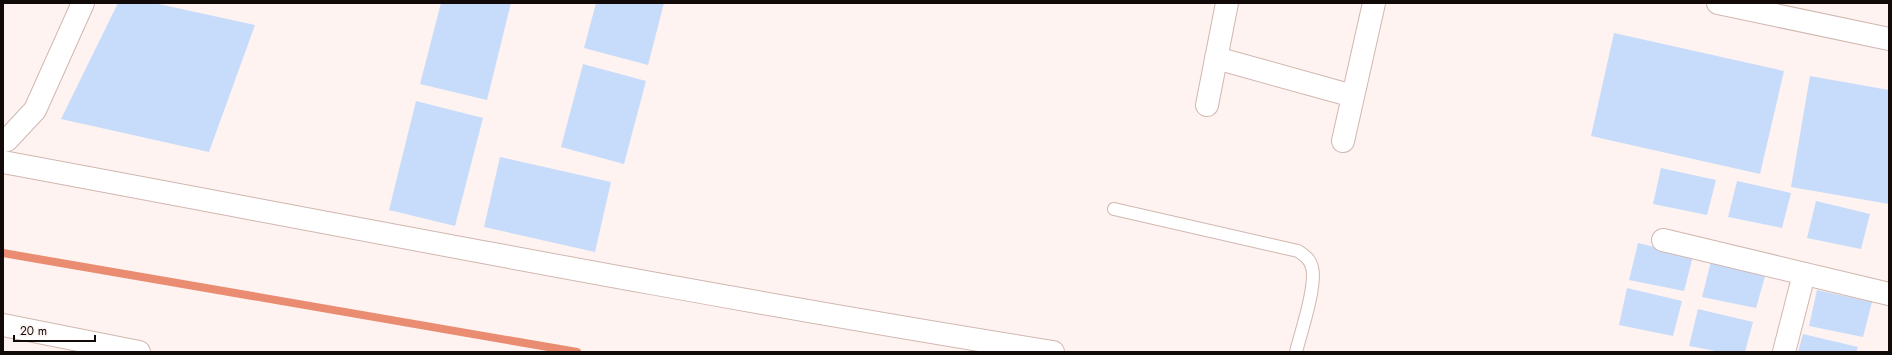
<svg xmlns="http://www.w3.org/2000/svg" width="1892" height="355" font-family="Jost,sans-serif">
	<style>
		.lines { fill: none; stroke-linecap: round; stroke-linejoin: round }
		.stream { stroke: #e98c72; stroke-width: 8 }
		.building { fill: #c7dcfb }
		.service-casing { stroke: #d1b7af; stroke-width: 14 }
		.minor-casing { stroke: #d1b7af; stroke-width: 24 }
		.tertiary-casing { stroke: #d1b7af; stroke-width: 24 }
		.service { stroke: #fff; stroke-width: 12 }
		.minor { stroke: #fff; stroke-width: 22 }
		.tertiary { stroke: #fff; stroke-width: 22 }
	</style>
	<rect width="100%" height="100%" fill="#fef3f0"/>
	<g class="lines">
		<!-- stream -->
		<polyline class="stream" points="3,253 577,352"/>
	</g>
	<!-- building -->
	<g class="building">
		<polygon points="118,3 154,3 255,25 209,152 61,119"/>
		<polygon points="441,3 511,3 487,100 420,84"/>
		<polygon points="596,3 664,3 648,65 584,48"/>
		<polygon points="1614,33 1784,71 1760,174 1591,136"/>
		<polygon points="583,64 646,81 624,164 561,147"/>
		<polygon points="1810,76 1889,90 1889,204 1791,187"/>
		<polygon points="416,101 483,118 455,226 389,210"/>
		<polygon points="500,157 611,182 595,252 484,227"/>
		<polygon points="1661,168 1716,180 1707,215 1653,204"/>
		<polygon points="1737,181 1791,193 1782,228 1728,217"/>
		<polygon points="1816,201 1870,214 1861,249 1807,238"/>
		<polygon points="1638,243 1693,256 1684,291 1629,280"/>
		<polygon points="1711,261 1766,273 1756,308 1702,297"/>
		<polygon points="1627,288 1682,301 1673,336 1619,325"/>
		<polygon points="1817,290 1872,302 1863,337 1809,326"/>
		<polygon points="1698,309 1753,322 1745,352 1721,352 1689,346"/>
		<polygon points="1803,334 1858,347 1856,352 1798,352"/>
	</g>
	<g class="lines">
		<!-- service casing -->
		<g class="service-casing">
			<path id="service" d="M1114 209 1298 251C1304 255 1310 259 1312 267 1317 285 1301 332 1296 352"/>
		</g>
		<!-- minor casing -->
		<g class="minor-casing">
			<g id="minor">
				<polyline points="1718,3 1889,39"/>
				<polyline points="1216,58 1353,96"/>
				<polyline points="1207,105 1227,3"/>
				<polyline points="1343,141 1374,3"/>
				<path d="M3 162C353 227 702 296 1053 352"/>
				<polyline points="1663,240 1889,294"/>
				<polyline points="3,325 139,352"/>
				<polyline points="1784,352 1804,274"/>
			</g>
		</g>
		<!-- tertiary casing -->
		<g class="tertiary-casing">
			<polyline id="tertiary" points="3,141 7,140 35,110 83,3"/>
		</g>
		<!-- service -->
		<use href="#service" class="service"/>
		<!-- minor -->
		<use href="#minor" class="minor"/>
		<!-- tertiary -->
		<use href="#tertiary" class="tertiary"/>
	</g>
	<!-- border -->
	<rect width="1892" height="355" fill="none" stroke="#120a08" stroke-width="8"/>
	<!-- scale -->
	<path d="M14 335v6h81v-6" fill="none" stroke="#120a08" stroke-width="2"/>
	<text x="20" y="335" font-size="12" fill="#120a08" stroke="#fef3f0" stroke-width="3" paint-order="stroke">20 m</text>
</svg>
